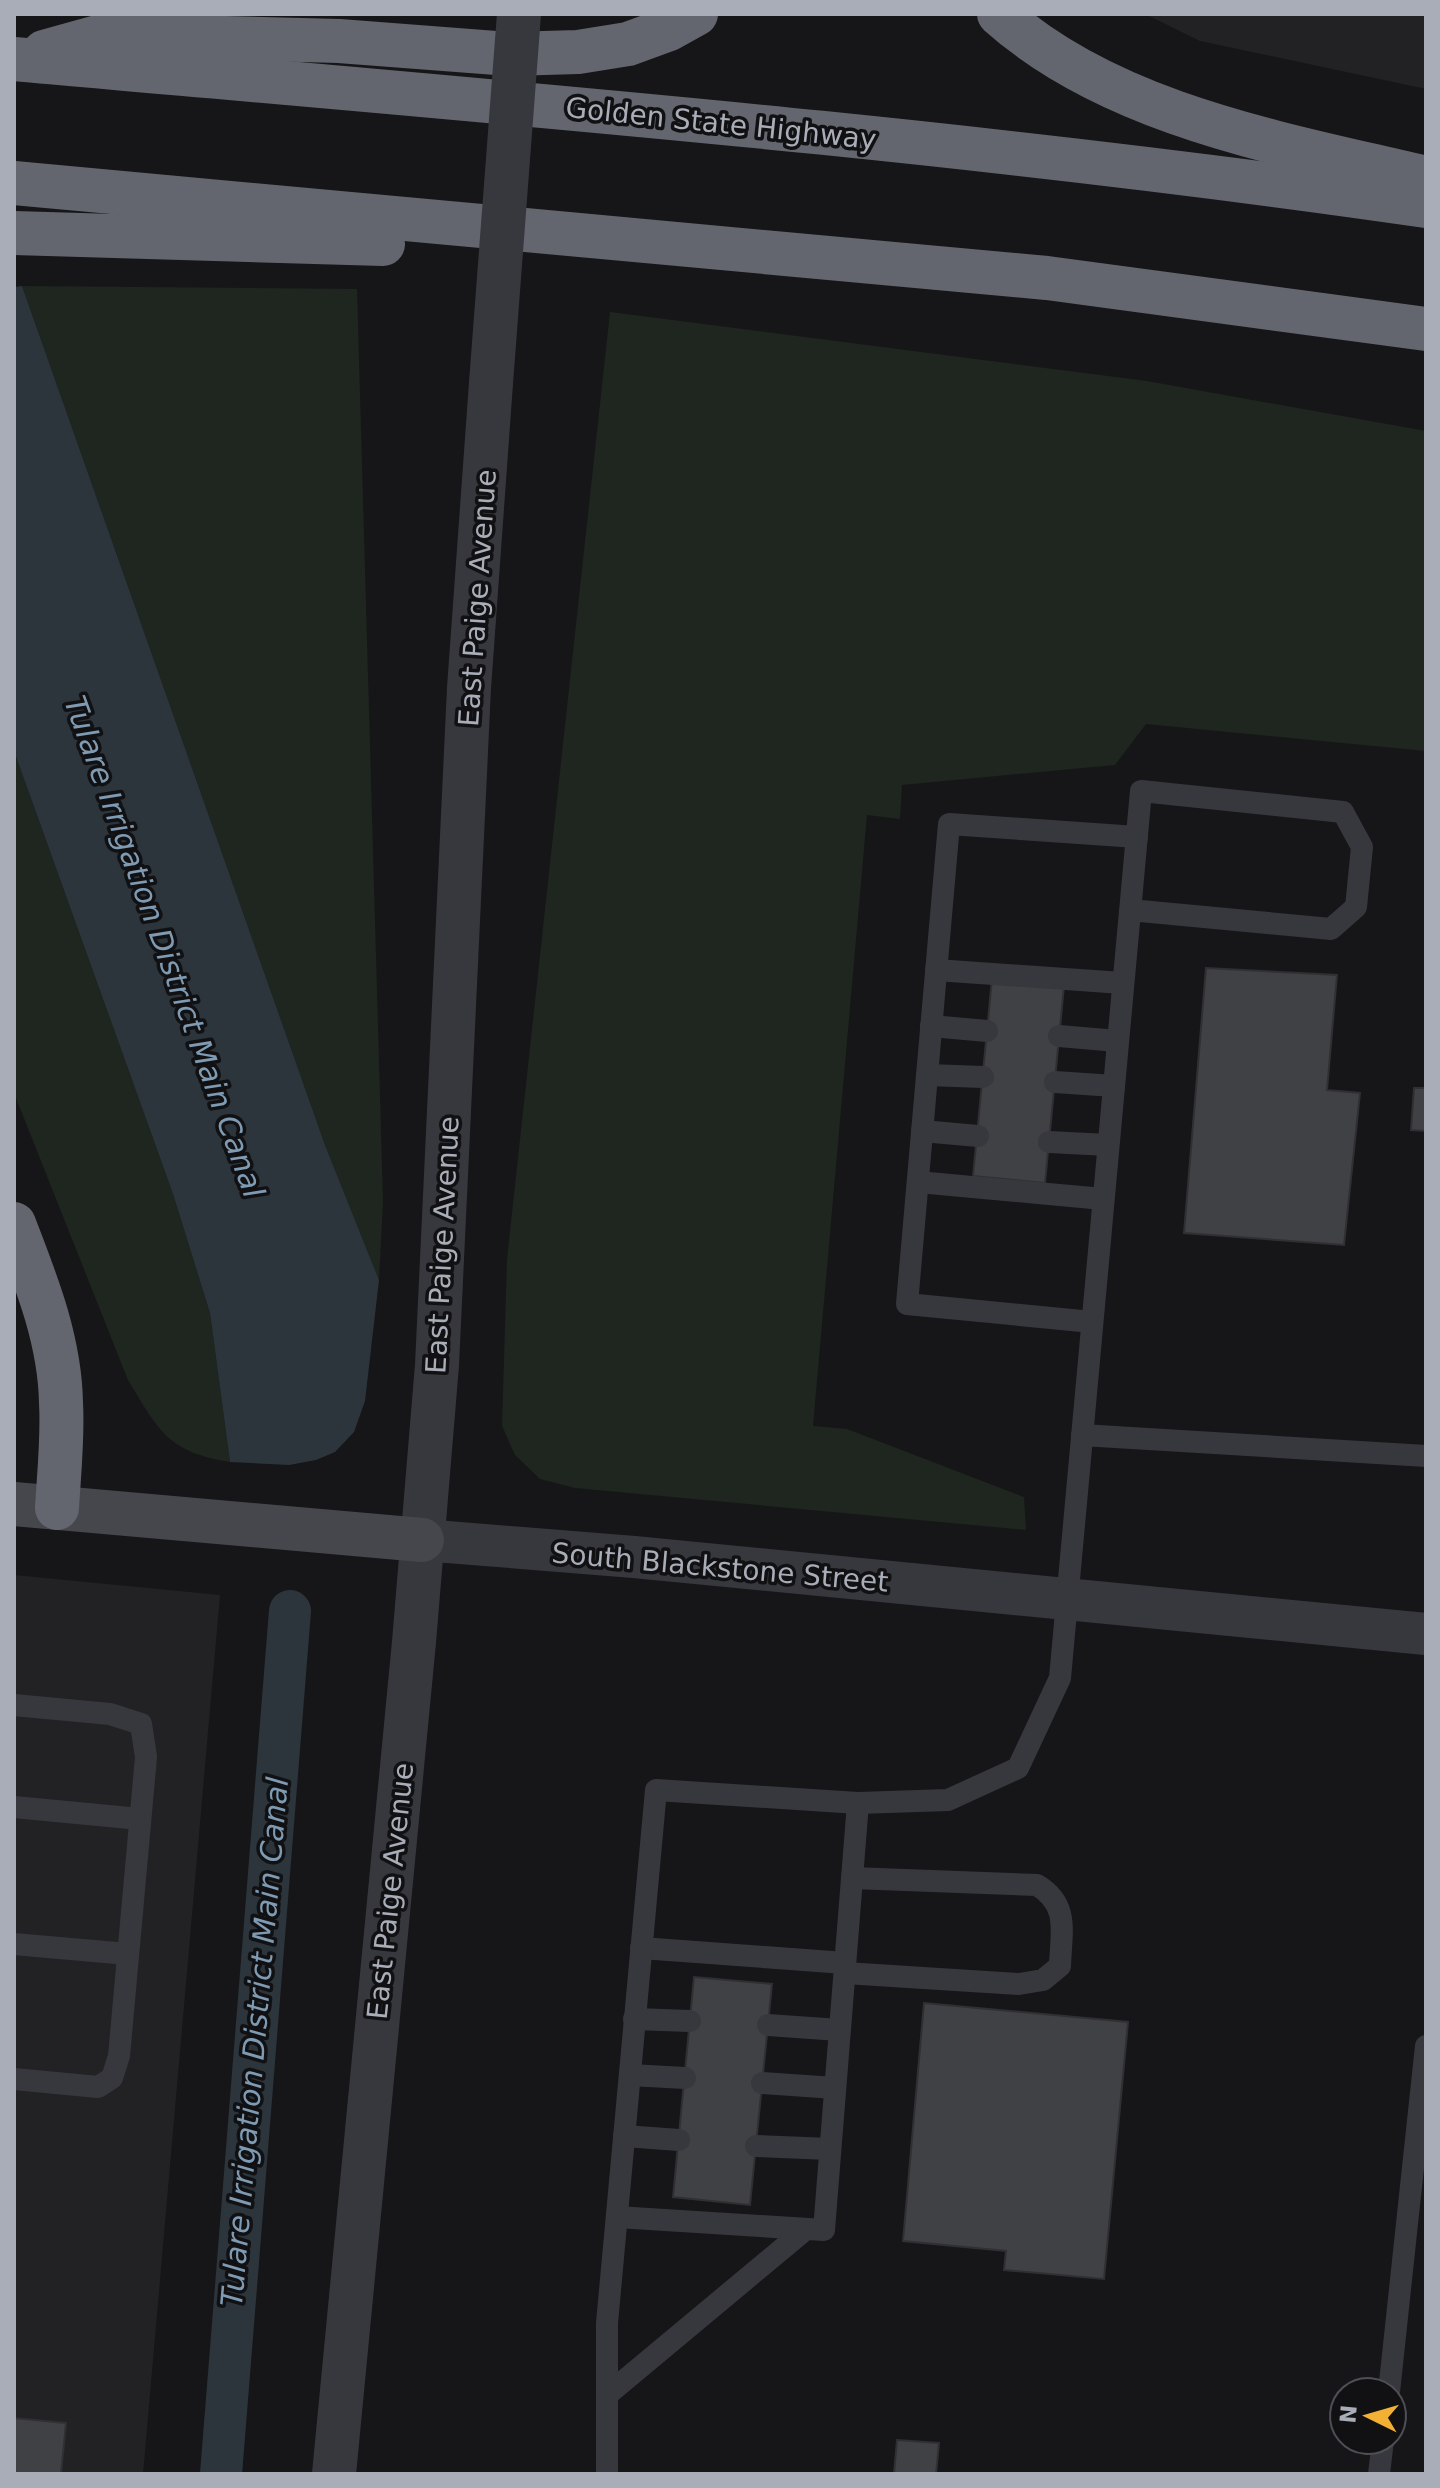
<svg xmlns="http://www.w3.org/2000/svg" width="1440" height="2488" font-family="'DejaVu Sans',sans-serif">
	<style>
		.built { fill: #222225 }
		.green { fill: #1e261f }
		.water { fill: #2c353c }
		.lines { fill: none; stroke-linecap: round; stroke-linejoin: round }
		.canal { stroke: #2c353c; stroke-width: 42 }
		.building { fill: #404145; stroke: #303034; stroke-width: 2 }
		.service { stroke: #37383d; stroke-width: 22 }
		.minor { stroke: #37383d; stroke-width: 42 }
		.tertiary { stroke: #37383d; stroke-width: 44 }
		.secondary { stroke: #45474d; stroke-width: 44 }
		.motorway { stroke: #63666e; stroke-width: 44 }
		.tertiary-bridge { stroke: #37383d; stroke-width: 44 }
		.labels { text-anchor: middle; stroke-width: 7; stroke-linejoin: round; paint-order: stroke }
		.street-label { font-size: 28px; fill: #a8adb8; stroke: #111113 }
		.water-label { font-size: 30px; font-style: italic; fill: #7f9bb3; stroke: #111113 }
	</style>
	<rect width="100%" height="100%" fill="#161618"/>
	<!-- built -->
	<g class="built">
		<polygon points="1145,14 1426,14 1426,89 1200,41"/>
		<polygon points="14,1575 220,1595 143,2474 14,2474"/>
	</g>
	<!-- green -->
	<g class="green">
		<polygon points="22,286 357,289 383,1201 379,1280 325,1145"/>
		<polygon points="610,312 1147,381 1426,431 1426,751 1146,724 1115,765 902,785 900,819 867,815 813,1426 847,1429 1024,1497 1026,1530 575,1488 540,1479 515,1455 502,1426 507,1259"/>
		<path d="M14 751 173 1194 210 1313 230 1462C168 1452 159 1431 128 1380L14 1093Z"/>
	</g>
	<!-- water -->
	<polygon class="water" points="22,286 325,1145 379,1280 365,1401 354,1432 335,1452 316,1460 289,1465 230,1462 210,1313 173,1194 14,751 14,287"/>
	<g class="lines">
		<!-- canal -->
		<polyline class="canal" points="221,2474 290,1611"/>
	</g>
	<!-- building -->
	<g class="building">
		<polygon points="1206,968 1337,975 1327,1090 1360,1093 1344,1245 1184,1233"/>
		<polygon points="992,979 1064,986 1045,1183 973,1176"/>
		<polygon points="1414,1088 1426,1088 1426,1131 1411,1130"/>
		<polygon points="694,1977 772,1984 750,2205 673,2197"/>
		<polygon points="924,2003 1128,2022 1104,2279 1004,2270 1006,2251 903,2241"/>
		<polygon points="14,2418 66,2423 61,2474 14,2474"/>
		<polygon points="897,2440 939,2443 936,2474 894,2474"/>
	</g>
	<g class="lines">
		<!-- service -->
		<g class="service">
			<polyline points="936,970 1122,983"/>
			<polyline points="931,1026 987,1031"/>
			<polyline points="1059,1036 1117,1041"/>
			<polyline points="927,1075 983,1077"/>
			<polyline points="1055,1082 1114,1086"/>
			<polyline points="922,1131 978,1136"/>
			<polyline points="1049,1142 1108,1145"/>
			<polyline points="918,1182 1103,1199"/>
			<polyline points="1092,1322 907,1304 949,824 1137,837"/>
			<polyline points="1082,1435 1426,1456"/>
			<polyline points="14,1705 110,1714 141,1724 146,1757 119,2056 112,2078 98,2087 14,2079"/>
			<polyline points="14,1807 140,1819"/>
			<polyline points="14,1944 128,1954"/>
			<polyline points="641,1948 845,1963"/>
			<path d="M845 1973 1019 1984 1043 1980 1060 1966C1061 1932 1070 1905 1037 1885L852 1878"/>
			<polyline points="634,2019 690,2021"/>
			<polyline points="768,2025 839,2030"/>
			<polyline points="630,2075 685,2078"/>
			<polyline points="762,2083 835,2088"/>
			<polyline points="624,2136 679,2140"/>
			<polyline points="756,2146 830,2149"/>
			<polyline points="617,2217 824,2230 858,1803"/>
			<polyline points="1389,2392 1426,2046"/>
			<polyline points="607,2395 806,2229"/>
			<polyline points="607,2474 607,2323 656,1790 858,1803 948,1800 1018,1768 1060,1678 1141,791 1343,812 1362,847 1356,907 1331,929 1130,910"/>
			<polyline points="1379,2474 1383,2440"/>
		</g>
		<!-- minor -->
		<polyline class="minor" points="422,1540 634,1557 1426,1634"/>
		<!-- tertiary -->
		<polyline class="tertiary" points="334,2474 414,1642 437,1365 469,688 491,383"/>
		<!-- secondary -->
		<polyline class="secondary" points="14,1504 422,1540"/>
		<!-- motorway -->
		<g class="motorway">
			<path d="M999 14C1112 115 1283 144 1426 178"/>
			<polyline points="44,52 105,35 339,41 510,54 578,52 628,44 669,29 696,14"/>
			<path d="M14 59C485 101 958 138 1426 206"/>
			<polyline points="14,183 1047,278 1426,329"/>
			<polyline points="14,233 383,244"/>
			<path d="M14 1224C36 1281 60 1340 61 1403 63 1437 59 1473 57 1508"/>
		</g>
		<!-- tertiary-bridge -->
		<polyline class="tertiary-bridge" points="491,383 519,14"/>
	</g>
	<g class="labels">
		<!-- street labels -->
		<g class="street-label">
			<text transform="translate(721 123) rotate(6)" y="10">Golden State Highway</text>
			<text transform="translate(477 598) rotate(-86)" y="10">East Paige Avenue</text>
			<text transform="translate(442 1245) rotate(-87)" y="10">East Paige Avenue</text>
			<text transform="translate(720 1567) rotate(5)" y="10">South Blackstone Street</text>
			<text transform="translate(390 1891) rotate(-84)" y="10">East Paige Avenue</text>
		</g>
		<!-- water labels -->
		<g class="water-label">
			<text transform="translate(164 947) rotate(70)" y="10">Tulare Irrigation District Main Canal</text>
			<text transform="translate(255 2042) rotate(-85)" y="10">Tulare Irrigation District Main Canal</text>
		</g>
	</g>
	<!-- border -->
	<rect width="1440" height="2488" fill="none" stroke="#a8adb8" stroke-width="32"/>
	<!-- north arrow -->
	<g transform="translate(1368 2416) rotate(275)"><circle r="38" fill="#111113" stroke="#4d4f55" stroke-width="2"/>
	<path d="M0-6L14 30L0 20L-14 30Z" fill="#f2b134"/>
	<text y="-12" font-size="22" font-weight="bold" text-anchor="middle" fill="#a8adb8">N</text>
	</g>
</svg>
